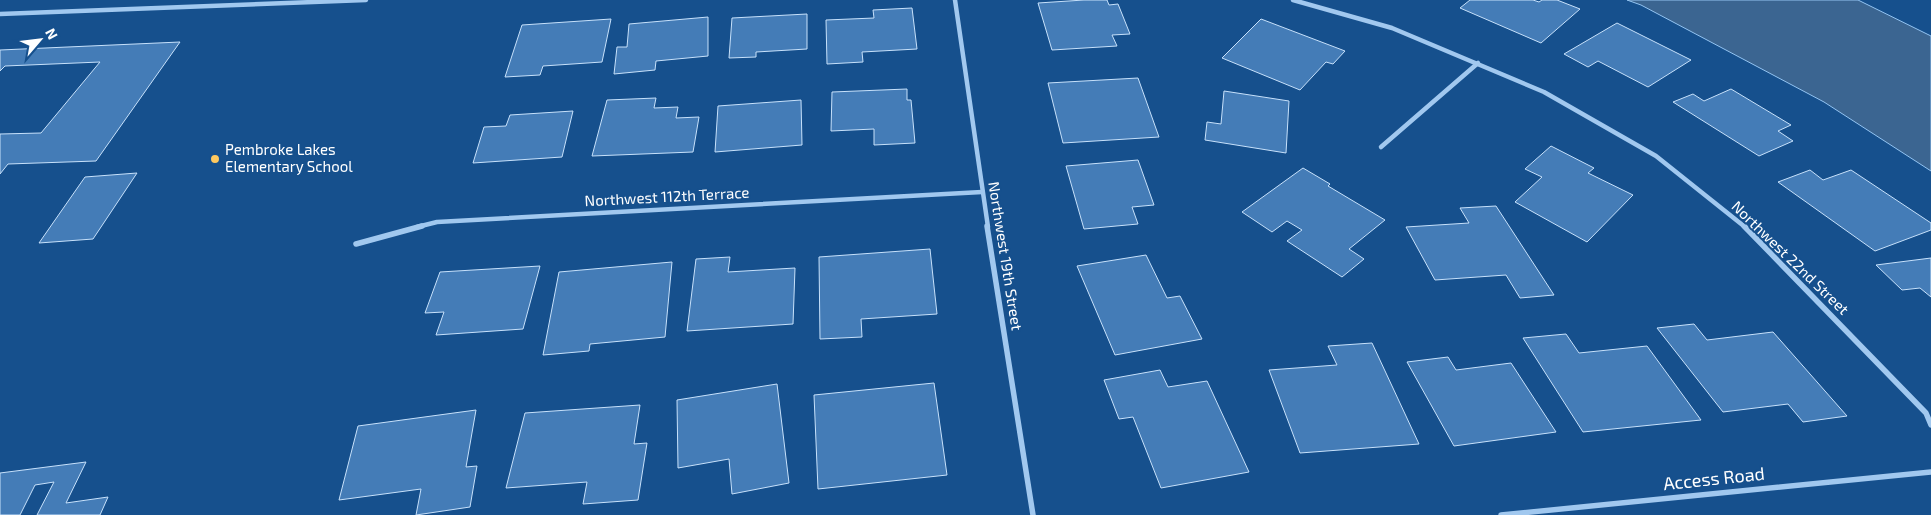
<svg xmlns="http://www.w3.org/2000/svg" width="1931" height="515" font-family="'Exo 2',sans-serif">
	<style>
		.water { fill: #3b6591; stroke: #93c4f2 }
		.building { fill: #447cb7; stroke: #c7e1fb }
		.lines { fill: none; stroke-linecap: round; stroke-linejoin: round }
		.street-far1 { stroke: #a1c8ef; stroke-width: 4.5 }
		.street { stroke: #a1c8ef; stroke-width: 5.5 }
		.poi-dot { fill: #ffc95f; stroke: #16508d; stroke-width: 2 }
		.labels { text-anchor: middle; stroke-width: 4; stroke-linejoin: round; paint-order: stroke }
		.poi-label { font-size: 15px; fill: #fff; stroke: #16508d; text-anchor: start }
		.street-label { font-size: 15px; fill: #fff; stroke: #16508d }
		.near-street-label { font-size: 18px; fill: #fff; stroke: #16508d }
	</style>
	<rect width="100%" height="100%" fill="#16508d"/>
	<!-- water -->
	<polygon class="water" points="1627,0 1858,0 1931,36 1931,171 1824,102 1641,5"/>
	<!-- building -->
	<g class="building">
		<polygon points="1084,0 1107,0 1109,5 1118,4 1130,34 1112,35 1117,46 1052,50 1038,3"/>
		<polygon points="1470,0 1533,0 1539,2 1542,0 1557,0 1580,9 1541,43 1460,8"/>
		<polygon points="912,8 917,49 862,52 863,62 827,64 826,20 874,18 873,10"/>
		<polygon points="807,14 807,49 756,52 756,57 729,58 732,18"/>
		<polygon points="708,17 708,56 656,61 655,70 614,74 617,47 627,47 629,24"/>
		<polygon points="611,19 602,62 543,66 540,75 505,77 522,25"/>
		<polygon points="1261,19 1345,51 1333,64 1326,62 1300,90 1222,58"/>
		<polygon points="1617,23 1691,60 1648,87 1598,61 1588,67 1564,54"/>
		<polygon points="180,42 96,161 8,164 0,174 0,134 41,133 100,62 5,66 0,71 0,50"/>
		<polygon points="1138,78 1159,137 1063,143 1048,83"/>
		<polygon points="907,89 907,100 911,100 915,143 874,145 874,129 831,131 832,92"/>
		<polygon points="1731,89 1791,125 1778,131 1793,141 1759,156 1673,102 1693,94 1704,101"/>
		<polygon points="1224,91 1289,101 1286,153 1205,140 1207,122 1221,124"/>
		<polygon points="656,98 654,108 678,107 676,118 699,117 693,152 592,156 607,100"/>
		<polygon points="801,100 802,145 715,152 718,106"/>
		<polygon points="573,111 562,157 473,163 484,127 506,126 510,115"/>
		<polygon points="1551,146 1594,168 1588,173 1633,195 1587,242 1515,202 1542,177 1525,169"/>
		<polygon points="1138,160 1154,205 1132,207 1138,224 1084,229 1066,166"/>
		<polygon points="1303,168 1330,184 1328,186 1385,220 1349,249 1364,259 1342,277 1287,241 1302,230 1287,221 1272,232 1242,212"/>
		<polygon points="1810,170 1823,180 1851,170 1931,223 1931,230 1875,251 1778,182"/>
		<polygon points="137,173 93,239 39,243 85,177"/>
		<polygon points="1496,206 1554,295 1520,298 1506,275 1435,280 1406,227 1469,223 1460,208"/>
		<polygon points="930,249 937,314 861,319 862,337 820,339 819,257"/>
		<polygon points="1146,255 1167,298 1180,296 1202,339 1115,355 1077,266"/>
		<polygon points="730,257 728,272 795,268 793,324 687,331 696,259"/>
		<polygon points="1931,258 1931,297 1920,288 1902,290 1876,265"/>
		<polygon points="672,262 665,337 590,344 589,351 543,355 559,272"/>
		<polygon points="540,266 523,329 436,335 444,312 425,313 440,272"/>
		<polygon points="1694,324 1707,340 1773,332 1847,416 1803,422 1788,404 1723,412 1657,328"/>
		<polygon points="1566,334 1579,353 1647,346 1701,420 1583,432 1523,338"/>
		<polygon points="1372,343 1419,444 1300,453 1269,370 1337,365 1328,346"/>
		<polygon points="1448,357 1456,370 1511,363 1556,432 1454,446 1407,362"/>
		<polygon points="1160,370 1168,387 1207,381 1249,472 1161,488 1133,417 1119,419 1104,380"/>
		<polygon points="934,383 947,475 818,489 814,395"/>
		<polygon points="777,384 789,483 732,494 729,459 678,468 677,400"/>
		<polygon points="640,405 634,444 647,443 638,500 583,504 587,482 506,488 525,413"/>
		<polygon points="476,410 466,467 477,466 470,507 416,515 421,489 339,500 358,426"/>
		<polygon points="86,462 66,503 108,497 100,515 37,515 54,482 35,485 20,515 0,515 0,473"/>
	</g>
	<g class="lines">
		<!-- street-far1 -->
		<g class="street-far1">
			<polyline points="955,0 988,227"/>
			<polyline points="1293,0 1392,28 1544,92 1656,156 1745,227"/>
			<polyline points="0,14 366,0"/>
			<polyline points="1381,147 1478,63"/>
			<polyline points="417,227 437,222 982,192"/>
		</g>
		<!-- street -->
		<g class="street">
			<polyline points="987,226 1033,515"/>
			<polyline points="1744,226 1926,413 1931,425"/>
			<polyline points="356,244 422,226"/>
			<polyline points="1501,515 1931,472"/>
		</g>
	</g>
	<!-- markers -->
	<circle class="poi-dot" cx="215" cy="159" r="5"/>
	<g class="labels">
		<!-- poi labels -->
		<g class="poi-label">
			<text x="225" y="155">Pembroke Lakes<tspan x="225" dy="17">Elementary School</tspan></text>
		</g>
		<!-- street labels -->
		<g class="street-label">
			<text transform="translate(667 197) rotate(-3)" y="5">Northwest 112th Terrace</text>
			<text transform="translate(1005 256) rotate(81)" y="5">Northwest 19th Street</text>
			<text transform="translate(1790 258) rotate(44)" y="5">Northwest 22nd Street</text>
		</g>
		<!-- near-street labels -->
		<g class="near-street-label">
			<text transform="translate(1714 479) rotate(-6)" y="6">Access Road</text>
		</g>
	</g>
	<!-- north arrow -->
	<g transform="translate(40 40) rotate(62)" stroke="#16508d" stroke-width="4" paint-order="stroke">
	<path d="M0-4L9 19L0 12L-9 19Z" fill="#ffffff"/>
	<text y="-8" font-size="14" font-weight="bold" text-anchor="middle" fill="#ffffff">N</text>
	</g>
</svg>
